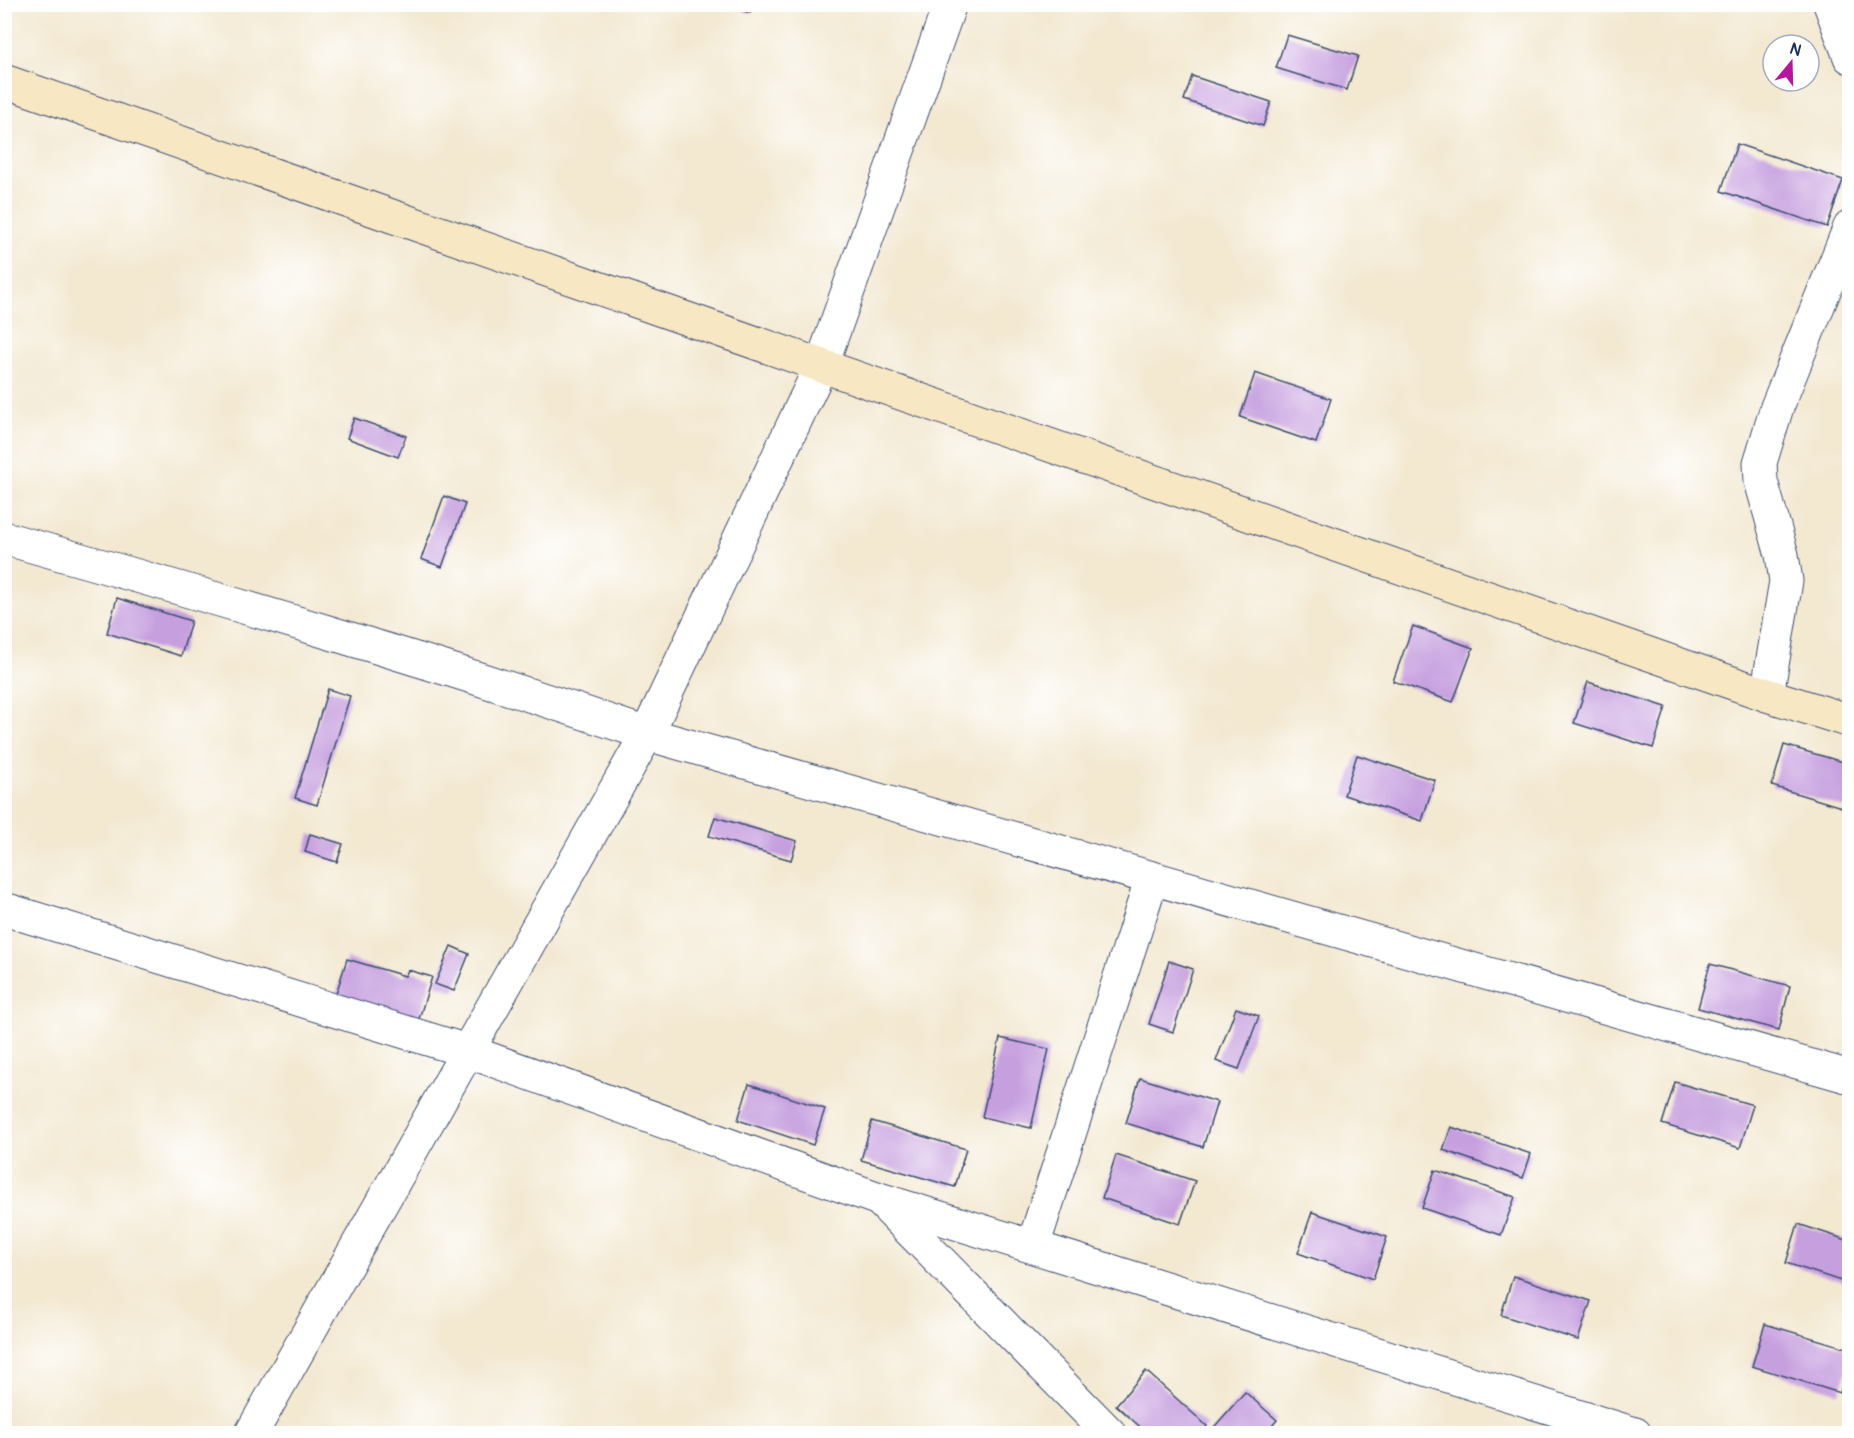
<svg xmlns="http://www.w3.org/2000/svg" width="1854" height="1438" font-family="Pangolin,sans-serif">
	<style>
		.building { fill: #c69fdf }
		.lines { fill: none; stroke-linecap: round; stroke-linejoin: round }
		.minor-casing { stroke: #3b4b6f; stroke-width: 35 }
		.secondary-casing { stroke: #3b4b6f; stroke-width: 35 }
		.minor { stroke: #fff; stroke-width: 33 }
		.secondary { stroke: #f8e7c3; stroke-width: 33 }
	</style>
	<rect width="100%" height="100%" fill="#fff"/>
	<filter id="ink" filterUnits="userSpaceOnUse"><feTurbulence type="fractalNoise" baseFrequency=".0167" numOctaves="2"/><feDisplacementMap in="SourceGraphic" scale="12" xChannelSelector="R" yChannelSelector="G"/><feConvolveMatrix kernelMatrix="1 2 1 2 8 2 1 2 1" color-interpolation-filters="sRGB"/></filter>
	<filter id="wash" filterUnits="userSpaceOnUse"><feTurbulence type="fractalNoise" baseFrequency=".008" numOctaves="4" result="noise"/><feDisplacementMap in="SourceGraphic" scale="24" xChannelSelector="R" yChannelSelector="G"/><feGaussianBlur stdDeviation="1.35" result="paint"/><feColorMatrix in="noise" values="0 0 0 0 0 0 0 0 0 0 0 0 0 0 0 0 0 1.4 0 .05"/><feComposite in="paint" operator="in"/></filter>
	<g filter="url(#wash)">
		<rect width="100%" height="100%" fill="#f3e8d0"/>
		<g id="blocks">
			<!-- building -->
			<g class="building">
				<polygon points="726,5 753,5 750,13"/>
				<polygon points="1287,35 1358,56 1347,90 1276,68"/>
				<polygon points="1192,76 1271,102 1263,126 1184,100"/>
				<polygon points="1737,144 1843,180 1827,227 1721,191"/>
				<polygon points="1255,373 1331,399 1316,443 1240,417"/>
				<polygon points="354,418 406,436 398,457 347,438"/>
				<polygon points="444,496 465,504 442,567 421,559"/>
				<polygon points="117,598 191,621 181,656 107,633"/>
				<polygon points="1413,626 1473,648 1453,702 1393,681"/>
				<polygon points="1588,682 1666,707 1653,748 1574,723"/>
				<polygon points="328,689 350,696 317,805 295,798"/>
				<polygon points="1784,745 1850,764 1848,809 1772,786"/>
				<polygon points="1357,755 1435,780 1422,821 1344,795"/>
				<polygon points="715,817 797,841 791,860 709,836"/>
				<polygon points="310,834 343,844 337,862 305,852"/>
				<polygon points="451,946 469,954 454,991 435,984"/>
				<polygon points="347,959 405,976 408,970 432,977 418,1022 335,997"/>
				<polygon points="1169,961 1193,969 1173,1032 1149,1024"/>
				<polygon points="1710,964 1790,986 1779,1030 1698,1008"/>
				<polygon points="1236,1008 1259,1016 1239,1069 1216,1061"/>
				<polygon points="1000,1038 1049,1049 1031,1128 982,1117"/>
				<polygon points="1140,1078 1217,1102 1203,1147 1126,1123"/>
				<polygon points="1675,1082 1753,1105 1740,1148 1662,1124"/>
				<polygon points="749,1084 825,1109 813,1145 738,1120"/>
				<polygon points="872,1121 966,1149 955,1187 861,1160"/>
				<polygon points="1451,1127 1531,1154 1523,1178 1443,1150"/>
				<polygon points="1116,1155 1195,1181 1180,1224 1102,1198"/>
				<polygon points="1435,1170 1515,1197 1501,1235 1422,1208"/>
				<polygon points="1312,1212 1387,1237 1373,1279 1298,1253"/>
				<polygon points="1798,1224 1850,1241 1850,1284 1786,1263"/>
				<polygon points="1513,1276 1591,1301 1578,1340 1501,1315"/>
				<polygon points="1765,1324 1850,1349 1850,1360 1840,1393 1752,1366"/>
				<polygon points="1146,1371 1207,1426 1200,1434 1148,1434 1116,1405"/>
				<polygon points="1245,1392 1277,1420 1265,1434 1208,1434"/>
			</g>
		</g>
	</g>
	<g filter="url(#ink)">
		<use href="#blocks" fill-opacity="0" stroke="#3b4b6f" stroke-width="1.5"/>
		<g class="lines">
			<!-- minor casing -->
			<g class="minor-casing">
				<g id="minor">
					<polyline points="1830,4 1850,57"/>
					<path d="M4 538C220 599 435 662 647 734L1850 1077"/>
					<polyline points="1767,695 1786,581 1782,555 1761,481 1760,463 1777,407 1850,227"/>
					<polyline points="4,909 467,1051 879,1199 1635,1434"/>
					<polyline points="882,1202 1110,1434"/>
					<polyline points="1033,1246 1152,878"/>
					<polyline points="251,1434 647,734 822,364 950,4"/>
				</g>
			</g>
			<!-- secondary casing -->
			<g class="secondary-casing">
				<polyline id="secondary" points="4,81 1767,695 1850,721"/>
			</g>
			<!-- minor -->
			<use href="#minor" class="minor"/>
			<!-- secondary -->
			<use href="#secondary" class="secondary"/>
		</g>
	</g>
	<!-- margin -->
	<rect width="1854" height="1438" fill="none" stroke="#fff" stroke-width="24"/>
	<!-- north arrow -->
	<g transform="translate(1791 63) rotate(19)"><circle r="28" fill="#ffffff" stroke="#a4acbf" stroke-width="1.5"/>
	<path d="M0-4.5L10 22L0 15L-10 22Z" fill="#b5179e"/>
	<text y="-9" font-size="16" font-weight="bold" text-anchor="middle" fill="#1b2f5e">N</text>
	</g>
</svg>
